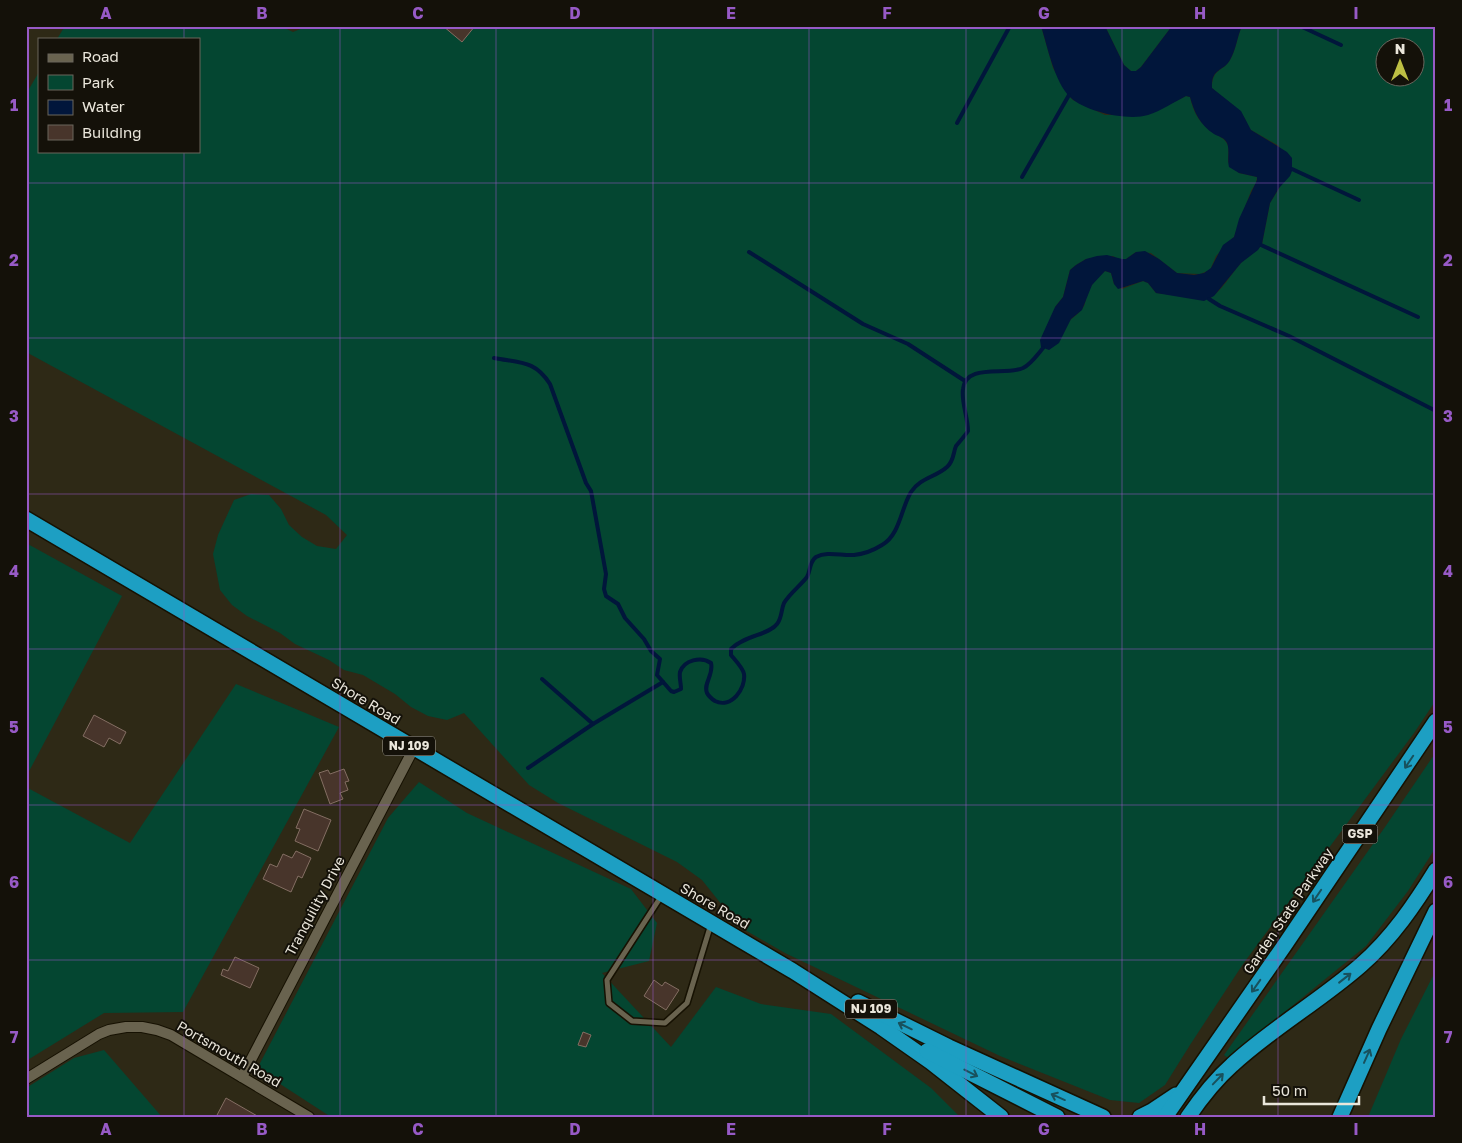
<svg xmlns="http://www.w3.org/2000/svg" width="1462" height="1143" font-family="'Golos Text',sans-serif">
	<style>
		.green { fill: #044631; fill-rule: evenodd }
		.water { fill: #01163b }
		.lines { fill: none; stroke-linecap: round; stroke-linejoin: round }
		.stream { stroke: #01163b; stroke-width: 4 }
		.building { fill: #48352b; stroke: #846e63 }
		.lane-casing { stroke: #161102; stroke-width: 8 }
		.street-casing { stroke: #161102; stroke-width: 12 }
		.highway-casing { stroke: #161102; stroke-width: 18 }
		.lane { stroke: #69634f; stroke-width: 5 }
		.street { stroke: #69634f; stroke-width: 10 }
		.highway { stroke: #1d9fc3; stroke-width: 15 }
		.oneway { stroke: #18515d }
		.grid { fill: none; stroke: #975ac6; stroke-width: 1; stroke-opacity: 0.55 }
		.labels { text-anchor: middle; stroke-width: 4; stroke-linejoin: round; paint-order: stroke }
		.shield { fill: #141109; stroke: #aaa69c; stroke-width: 1 }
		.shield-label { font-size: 12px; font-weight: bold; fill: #eae6db }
		.street-label { font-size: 14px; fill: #eae6db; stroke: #141109 }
		.neatline { fill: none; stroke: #975ac6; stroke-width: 2 }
		.grid-label { font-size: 16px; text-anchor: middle; font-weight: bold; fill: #975ac6 }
	</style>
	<rect width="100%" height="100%" fill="#2e2916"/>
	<!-- green -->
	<g class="green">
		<path d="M65 26H280L293 32 308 26H443L462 42 475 26H1041L1053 68 1070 97 1073 100 1105 115H1147L1186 96 1190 97C1193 110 1197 119 1207 128 1213 134 1226 137 1228 146 1229 150 1228 157 1228 162L1239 173 1257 177 1256 183 1251 191 1234 237 1216 256 1210 270 1200 274 1177 273 1151 253 1136 252 1126 259H1118L1113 256 1086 259 1076 265 1070 270 1063 297 1055 307 1067 324C1071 318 1078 315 1082 309 1085 306 1085 302 1086 298 1089 287 1096 278 1105 271L1111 273 1114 284 1122 289 1143 281 1148 283 1156 293 1209 299C1223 290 1230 275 1241 263 1248 256 1257 252 1262 244L1270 203 1283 182 1279 146 1251 130C1246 126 1247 120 1243 116 1235 104 1221 98 1212 88 1212 68 1223 72 1230 60 1236 50 1237 37 1242 26H1436V700L1414 733 1243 964 1190 1045 1165 1085 1139 1103 1110 1100 1000 1056 785 953 731 922 722 905 702 880 677 862 558 803 529 785 464 713 447 720 428 716 411 707 395 694 363 675 344 670 329 660 295 644 280 633 247 616 232 605 220 590 213 554 218 535 234 500 251 494 269 495 281 509 289 525 302 537 317 546 336 549 347 535 326 515 26 352V94L39 72V151H199V39H57ZM1384 48H1414V78H1384Z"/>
		<polygon points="1105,26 1172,26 1141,67 1136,71 1131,71 1124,65"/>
		<polygon points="26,543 122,596 26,777"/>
		<polygon points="236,684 339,727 183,1012 104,1013 26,1061 26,787 130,843"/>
		<polygon points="1436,752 1436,847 1408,891 1366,946 1228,1058 1224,1055 1385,827"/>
		<polygon points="419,782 467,813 631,889 657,923 649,961 602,973 671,1047 716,987 761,1004 831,1014 931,1088 960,1117 331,1117 257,1069 388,818"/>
		<polygon points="1436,970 1436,1117 1368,1117 1401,1039"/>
		<polygon points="104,1050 162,1117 26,1117 26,1088 74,1058"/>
	</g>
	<!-- water -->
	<path class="water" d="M1041 26H1105L1124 65 1131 71H1136L1141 67 1172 26H1242C1237 37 1236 50 1230 60 1223 72 1211 68 1212 88L1241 111 1251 130 1287 152 1292 158V171L1290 176 1279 188 1270 203 1262 244 1258 250 1241 263 1214 296 1204 301 1156 293 1148 283 1143 281 1118 289 1114 284 1111 273 1105 271 1092 285 1082 310 1071 319 1059 343 1049 350 1041 347 1040 340 1055 307 1063 297 1070 270 1076 265 1086 259 1097 256 1107 255 1122 259H1126L1136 252 1145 251 1159 259 1177 273 1194 275 1204 273 1211 268 1223 245 1234 237 1239 219 1257 180V177L1239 173 1229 167C1227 160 1230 150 1227 143 1224 137 1219 137 1214 134 1200 125 1194 112 1190 97L1186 96C1174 102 1161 111 1148 115 1128 121 1085 112 1070 97 1054 81 1048 48 1041 26Z"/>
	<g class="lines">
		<!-- stream -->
		<g class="stream">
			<polyline points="1300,26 1341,45"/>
			<polyline points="957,123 1010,26"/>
			<polyline points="1292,169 1359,200"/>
			<polyline points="1022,177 1069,95"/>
			<polyline points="1261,245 1418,317"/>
			<polyline points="749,252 863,324 908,344 965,381"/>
			<polyline points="1209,299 1220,306 1289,336 1436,411"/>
			<path d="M494 358C520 363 535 360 550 384L586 483 591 491 606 574 604 589 606 596 618 604 625 618 644 639 651 651 660 659 657 675 671 691 674 692 681 689C681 683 679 678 680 672 684 660 701 656 711 663 714 675 703 683 707 693 709 697 712 699 715 701 731 709 746 689 744 674 743 668 735 660 731 655V649C745 635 769 635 777 624 782 618 781 610 784 603 790 593 800 586 807 577 811 570 809 562 816 557 827 551 842 556 854 555 864 554 874 550 882 545 900 535 901 508 911 492 920 478 936 477 947 467 954 461 953 453 956 446 960 441 964 437 968 431 968 417 961 402 963 389 966 363 1005 376 1023 368 1031 364 1037 355 1043 348"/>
			<polyline points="542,679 593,724"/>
			<polyline points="528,768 593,724 663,682"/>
		</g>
	</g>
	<!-- building -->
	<g class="building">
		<polygon points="443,26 475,26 462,42"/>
		<polygon points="94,715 126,732 120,744 109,738 104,747 83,736"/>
		<polygon points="344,769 349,781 345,782 348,790 340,793 343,799 330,804 319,773 328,770 330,774"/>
		<polygon points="304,809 331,820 318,851 295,841 300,829 296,828"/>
		<polygon points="296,851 311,858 302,878 298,876 291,892 263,879 270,864 277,867 283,854 292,858"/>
		<polygon points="235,957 259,968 250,988 221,975 223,969 228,971"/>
		<polygon points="654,980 662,986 665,982 679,990 666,1010 644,996"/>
		<polygon points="583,1032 591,1035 586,1047 578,1045"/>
		<polygon points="226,1098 259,1117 216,1117"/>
	</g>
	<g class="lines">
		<!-- lane casing -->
		<g class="lane-casing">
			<polyline id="lane" points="662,895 607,980 609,1003 632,1021 665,1023 687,1003 711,924"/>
		</g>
		<!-- street casing -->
		<g class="street-casing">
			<g id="street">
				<polyline points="242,1077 414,748"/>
				<polyline points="26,1079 99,1034 109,1030 126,1027 142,1027 157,1030 171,1035 309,1117"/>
			</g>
		</g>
		<!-- highway casing -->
		<g class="highway-casing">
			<g id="highway">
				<polyline points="26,519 793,971 881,1027 931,1062 1001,1117"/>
				<polyline points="858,1002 949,1047 1103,1117"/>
				<polyline points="927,1051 1057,1117"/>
				<polyline points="1140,1117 1152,1111 1176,1095"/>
				<polyline points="1165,1117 1284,946 1436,721"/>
				<path d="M1188 1117C1201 1098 1215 1080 1232 1065 1272 1028 1320 1001 1361 965 1392 938 1415 904 1436 870"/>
				<polyline points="1340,1117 1379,1029 1436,911"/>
			</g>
		</g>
		<!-- lane -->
		<use href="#lane" class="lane"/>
		<!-- street -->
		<use href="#street" class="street"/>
		<!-- highway -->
		<use href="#highway" class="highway"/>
	</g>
	<!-- one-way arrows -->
	<defs><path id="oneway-shaft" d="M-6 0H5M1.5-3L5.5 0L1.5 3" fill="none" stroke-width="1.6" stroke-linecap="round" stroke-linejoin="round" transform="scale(1.25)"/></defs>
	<g class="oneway">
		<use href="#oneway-shaft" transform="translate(1409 762) rotate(124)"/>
		<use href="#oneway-shaft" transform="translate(1317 896) rotate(124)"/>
		<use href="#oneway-shaft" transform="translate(1345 978) rotate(-38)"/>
		<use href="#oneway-shaft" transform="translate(1256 986) rotate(125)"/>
		<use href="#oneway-shaft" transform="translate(905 1026) rotate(-154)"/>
		<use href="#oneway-shaft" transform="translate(1367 1056) rotate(-66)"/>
		<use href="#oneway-shaft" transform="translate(971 1073) rotate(27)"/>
		<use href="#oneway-shaft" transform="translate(1218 1079) rotate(-46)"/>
		<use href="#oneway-shaft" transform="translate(1058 1097) rotate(-156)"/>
	</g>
	<!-- grid -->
	<path class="grid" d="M184 26V39M340 26V1117M496 26V1117M653 26V1117M809 26V1117M966 26V1117M1122 26V1117M1278 26V1117M184 151V1117M26 183H1436M26 338H1436M26 494H1436M26 649H1436M26 805H1436M26 960H1436"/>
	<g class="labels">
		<!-- shield labels -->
		<g class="shield">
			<rect x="383" y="736.5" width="52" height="19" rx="4"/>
			<rect x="1342.5" y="824.5" width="35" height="19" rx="4"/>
			<rect x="845" y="999.5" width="52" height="19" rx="4"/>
		</g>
		<g class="shield-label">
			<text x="409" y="750">NJ 109</text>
			<text x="1360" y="838">GSP</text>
			<text x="871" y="1013">NJ 109</text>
		</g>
		<!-- street labels -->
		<g class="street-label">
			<text transform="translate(366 701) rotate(31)" y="5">Shore Road</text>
			<text transform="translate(315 906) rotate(-62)" y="5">Tranquility Drive</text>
			<text transform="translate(715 906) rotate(30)" y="5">Shore Road</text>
			<text transform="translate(1288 911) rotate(-56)" y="5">Garden State Parkway</text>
			<text transform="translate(229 1054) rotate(30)" y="5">Portsmouth Road</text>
		</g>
	</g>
	<!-- border -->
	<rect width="1462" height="1143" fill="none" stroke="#141109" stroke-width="55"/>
	<!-- legend -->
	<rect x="38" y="38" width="162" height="115" fill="#141109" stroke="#6a665d"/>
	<rect x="48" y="54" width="25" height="8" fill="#69634f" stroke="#6a665d"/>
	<text x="82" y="62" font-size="15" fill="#eae6db">Road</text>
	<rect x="48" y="75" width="25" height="15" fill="#044631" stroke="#6a665d"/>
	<text x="82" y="88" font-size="15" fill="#eae6db">Park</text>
	<rect x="48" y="100" width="25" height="15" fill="#01163b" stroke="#6a665d"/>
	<text x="82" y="112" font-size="15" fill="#eae6db">Water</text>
	<rect x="48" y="125" width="25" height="15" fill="#48352b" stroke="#6a665d"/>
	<text x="82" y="138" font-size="15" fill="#eae6db">Building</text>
	<!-- north arrow -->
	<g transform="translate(1400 62)"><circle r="24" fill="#141109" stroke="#6a665d"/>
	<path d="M0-4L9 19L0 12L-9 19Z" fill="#bdbf43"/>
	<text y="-8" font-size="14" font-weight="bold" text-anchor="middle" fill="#eae6db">N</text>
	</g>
	<!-- scale -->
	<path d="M1264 1096v8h95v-8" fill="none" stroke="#eae6db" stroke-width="2.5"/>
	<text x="1272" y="1096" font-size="15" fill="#eae6db" stroke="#141109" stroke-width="4" paint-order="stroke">50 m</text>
	<rect x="28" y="28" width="1406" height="1088" class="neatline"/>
	<g class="grid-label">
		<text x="106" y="19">A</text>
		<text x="262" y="19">B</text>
		<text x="418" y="19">C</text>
		<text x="575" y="19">D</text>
		<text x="731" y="19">E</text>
		<text x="887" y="19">F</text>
		<text x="1044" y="19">G</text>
		<text x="1200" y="19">H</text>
		<text x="1356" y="19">I</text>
		<text x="14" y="111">1</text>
		<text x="1448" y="111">1</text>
		<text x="14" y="266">2</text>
		<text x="1448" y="266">2</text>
		<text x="14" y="422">3</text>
		<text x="1448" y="422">3</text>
		<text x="14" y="577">4</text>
		<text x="1448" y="577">4</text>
		<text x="14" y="733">5</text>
		<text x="1448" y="733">5</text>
		<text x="14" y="888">6</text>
		<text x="1448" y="888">6</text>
		<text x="14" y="1043">7</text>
		<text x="1448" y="1043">7</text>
		<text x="106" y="1135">A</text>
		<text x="262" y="1135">B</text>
		<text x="418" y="1135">C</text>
		<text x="575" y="1135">D</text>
		<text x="731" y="1135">E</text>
		<text x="887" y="1135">F</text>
		<text x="1044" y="1135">G</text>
		<text x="1200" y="1135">H</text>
		<text x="1356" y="1135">I</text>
	</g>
</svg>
